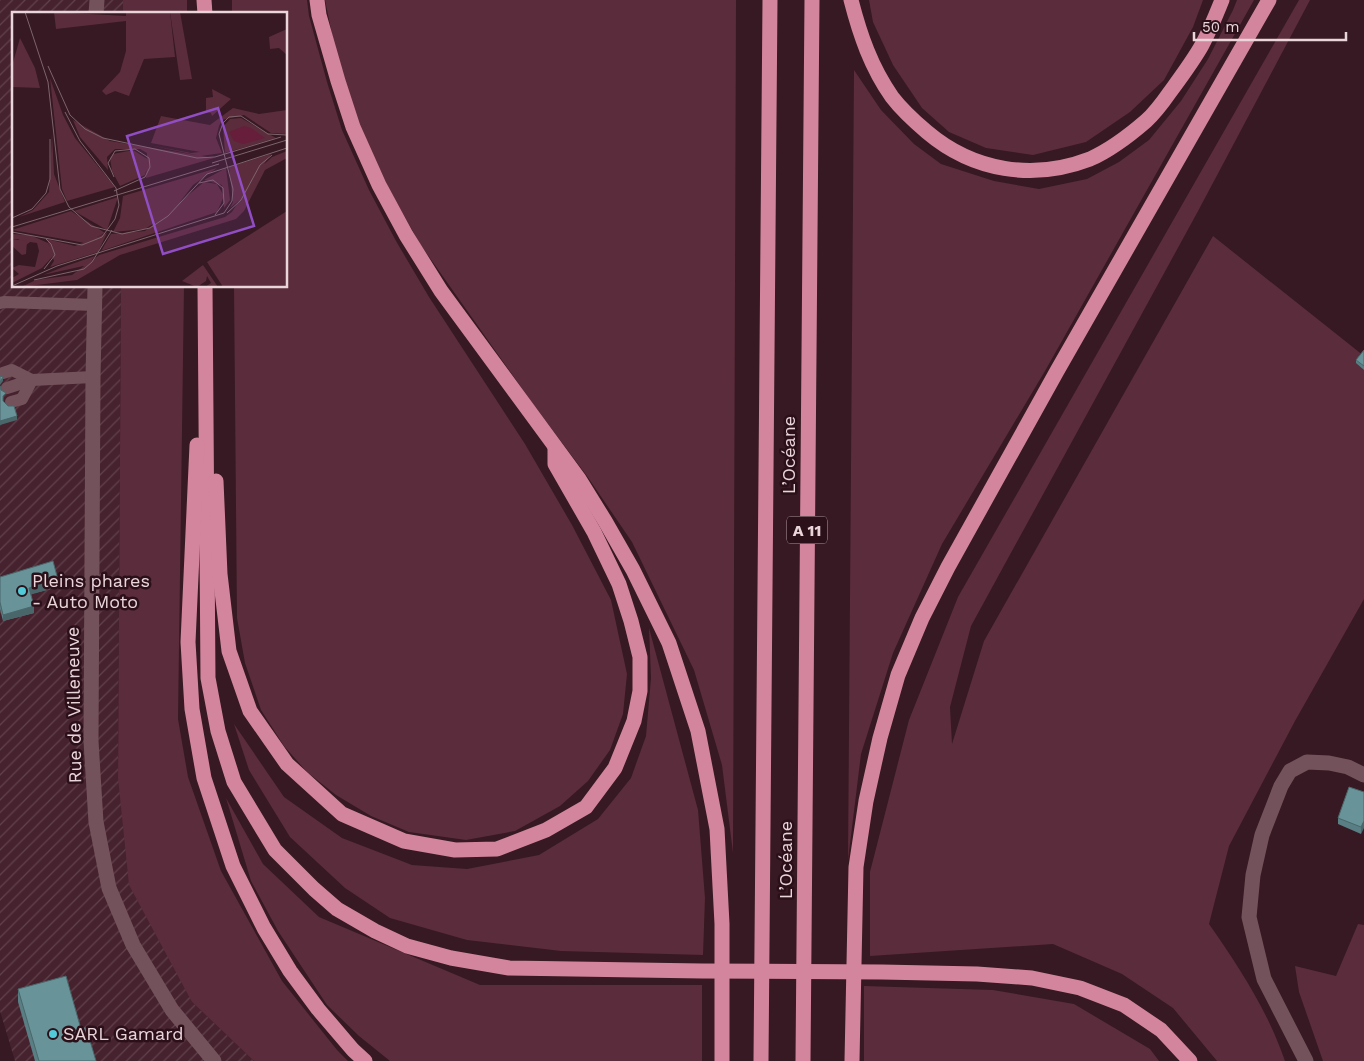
<svg xmlns="http://www.w3.org/2000/svg" width="1364" height="1061" font-family="'Work Sans',sans-serif">
	<style>
		.industrial { fill: url(#industrial-furrows) }
		.grass { fill: #5b2c3b }
		.lines { fill: none; stroke-linecap: round; stroke-linejoin: round }
		.lane { stroke: #74525b; stroke-width: 12 }
		.street { stroke: #74525b; stroke-width: 15 }
		.highway { stroke: #d3859d; stroke-width: 15 }
		.wall { fill: #597e83 }
		.shaded-wall { fill: #49676a }
		.building { fill: #689398; stroke: #49676a }
		.poi-dot { fill: #52cbd8; stroke: #2b1019; stroke-width: 2 }
		.labels { text-anchor: middle; stroke-width: 5; stroke-linejoin: round; paint-order: stroke }
		.shield { fill: #2b1019; stroke: #b09aa0; stroke-width: 1 }
		.shield-label { font-size: 16px; font-weight: bold; fill: #e9d5da }
		.street-label { font-size: 18px; fill: #e9d5da; stroke: #2b1019 }
		.poi-label { font-size: 18px; fill: #e9d5da; stroke: #2b1019; text-anchor: start }
		.inset-road { fill: none; stroke: #7e646c; stroke-width: 1 }
		.view { fill: #914ec4; fill-opacity: 0.15; stroke: #914ec4; stroke-width: 2.5 }
		.inset-edge { fill: none; stroke: #e9d5da; stroke-width: 2.5 }
	</style>
	<defs>
		<pattern id="industrial-furrows" width="10" height="10" patternUnits="userSpaceOnUse" patternTransform="scale(1.25)"><rect width="10" height="10" fill="#46222e"/><path d="M-1 1l2-2M0 10L10 0M9 11l2-2" fill="none" stroke="#61414c"/></pattern>
	</defs>
	<rect width="100%" height="100%" fill="#361922"/>
	<!-- industrial -->
	<polygon class="industrial" points="0,0 123,0 123,14 14,14 14,286 121,286 118,778 192,1002 254,1061 15,1061 0,1011"/>
	<!-- grass -->
	<g class="grass">
		<rect x="123" y="0" width="64" height="14"/>
		<polygon points="232,0 307,0 309,16 327,82 342,130 369,190 396,241 429,297 525,444 572,525 611,600 627,674 623,714 610,750 588,781 560,806 515,831 466,840 409,832 371,816 336,795 307,772 284,746 261,710 245,663 237,618 234,286 286,286 286,14 232,14"/>
		<polygon points="325,0 736,0 733,853 722,765 694,670 632,542 587,476 533,404 420,244 389,189 356,118 334,44"/>
		<polygon points="869,0 1203,0 1193,27 1164,80 1130,112 1086,142 1033,155 986,148 949,132 922,108 893,65 873,22"/>
		<polygon points="1237,0 1254,0 1045,371 942,544 893,653 861,754 848,860 854,70 881,110 914,144 941,164 994,181 1039,189 1087,179 1119,162 1149,140 1181,101 1208,59 1233,10"/>
		<path d="M1299 0H1310L1197 213 971 626 950 707 952 744 984 641 1213 236 1364 356V599L1295 721 1229 846 1209 924C1239 967 1268 1011 1285 1061H1217L1173 1008 1122 974 1053 944 870 956V872L909 720 958 597Z"/>
		<polygon points="121,286 184,286 178,719 188,777 221,871 282,981 337,1050 348,1061 254,1061 192,1002 129,885 118,778"/>
		<polygon points="649,628 698,810 705,898 703,955 561,951 467,940 390,918 345,888 290,837 249,770 234,724 284,797 342,838 412,865 467,869 539,855 598,819 631,778 646,736 651,678"/>
		<polygon points="226,798 263,864 319,917 480,985 702,985 702,1061 390,1061 359,1036 327,1005 278,931 251,881"/>
		<polygon points="1358,924 1364,925 1364,1061 1323,1061 1299,992 1295,966 1336,976"/>
		<polygon points="864,986 993,990 1074,1004 1150,1049 1159,1061 864,1061"/>
	</g>
	<g class="lines">
		<!-- lane -->
		<g class="lane">
			<polyline points="0,303 4,302 95,305"/>
			<polyline points="3,373 12,370 32,380"/>
			<polyline points="7,388 32,380 93,377"/>
			<polyline points="11,402 22,399 32,380"/>
		</g>
		<!-- street -->
		<g class="street">
			<polyline points="96,14 97,0"/>
			<polyline points="95,286 93,377 91,741 96,822 109,888 133,945 172,1010 214,1061"/>
			<polyline points="1306,1061 1264,979 1249,917 1253,875 1262,835 1281,786 1290,771 1307,762 1329,763 1348,767 1364,775"/>
		</g>
		<!-- highway -->
		<g class="highway">
			<polyline points="204,0 205,14"/>
			<polyline points="317,0 319,15 338,81 353,127 379,185 406,235 441,291 579,479 605,521 633,570 669,643 698,731 717,829 722,924 722,1061"/>
			<path d="M851 0C860 35 871 67 892 97 902 110 914 121 927 132 973 171 1033 181 1090 159 1108 151 1131 134 1146 121 1155 113 1163 102 1170 92 1181 77 1193 61 1202 45 1210 30 1216 15 1222 0"/>
			<polyline points="205,286 208,678 218,731 234,782 275,850 314,889 337,909 375,931 407,946 451,958 509,968 702,971 882,972 977,974 1032,978 1080,988 1124,1005 1161,1030 1190,1061"/>
			<polyline points="197,445 188,642 192,709 204,778 233,866 264,928 290,971 318,1009 353,1050 365,1061"/>
			<polyline points="216,481 220,574 229,651 250,711 287,764 342,814 404,841 455,850 497,849 546,830 586,807 615,768 634,721 640,691 640,657 631,621 619,584 594,532 555,464 555,447"/>
			<polyline points="761,1061 770,0"/>
			<polyline points="803,1061 812,0"/>
			<polyline points="852,1061 856,867 866,801 880,738 898,675 922,618 948,567 1057,371 1269,0"/>
		</g>
	</g>
	<!-- wall -->
	<g class="wall">
		<polygon points="1364,350 1364,370 1356,363 1356,360"/>
		<polygon points="0,577 58,587 31,594 34,613 3,621 0,609"/>
		<polygon points="1364,792 1361,834 1338,824 1338,818"/>
		<polygon points="18,989 81,1029 96,1061 35,1061 18,1002"/>
	</g>
	<!-- shaded-wall -->
	<g class="shaded-wall">
		<polygon points="3,377 3,381 0,385 0,382"/>
		<polygon points="17,416 17,420 0,425 0,421"/>
		<polygon points="58,580 58,587 29,595 29,588"/>
		<polygon points="34,606 34,613 3,621 3,615"/>
		<polygon points="1364,821 1364,828 1361,834 1361,827"/>
	</g>
	<!-- building -->
	<g class="building">
		<polygon points="1364,350 1364,366 1356,360"/>
		<polygon points="0,376 3,377 0,382"/>
		<polygon points="0,386 1,390 6,393 3,396 3,401 8,406 14,406 17,416 0,421"/>
		<polygon points="53,561 58,580 29,588 34,606 3,615 0,602 0,577"/>
		<polygon points="1349,787 1364,792 1364,821 1361,827 1338,818"/>
		<polygon points="66,976 81,1029 86,1027 96,1061 39,1061 18,989"/>
	</g>
	<!-- markers -->
	<g class="poi-dot">
		<circle cx="22" cy="591" r="5"/>
		<circle cx="53" cy="1034" r="5"/>
	</g>
	<g class="labels">
		<!-- shield labels -->
		<rect class="shield" x="787" y="516.5" width="40" height="27" rx="4"/>
		<g class="shield-label">
			<text x="807" y="536">A 11</text>
		</g>
		<!-- street labels -->
		<g class="street-label">
			<text transform="translate(789 455) rotate(-90)" y="6">L’Océane</text>
			<text transform="translate(74 705) rotate(-91)" y="6">Rue de Villeneuve</text>
			<text transform="translate(786 860) rotate(-90)" y="6">L’Océane</text>
		</g>
		<!-- poi labels -->
		<g class="poi-label">
			<text x="32" y="587">Pleins phares<tspan x="32" dy="21">- Auto Moto</tspan></text>
			<text x="63" y="1040">SARL Gamard</text>
		</g>
	</g>
	<!-- overview -->
	<g transform="translate(12 12)">
		<rect width="275" height="275" fill="#361922"/>
		<path d="M158 0H168L180 67 168 68ZM38 66 51 103 63 126 103 175 55 189 50 177ZM200 77 219 87 200 104 199 101 194 100V86L201 85ZM221 96 247 102 275 98V122L259 121 232 103 210 108 207 114 204 126 210 141 189 144 137 133 179 141 188 140 139 131 149 104 198 113ZM229 106 264 126 213 141 211 115 218 107ZM61 108 98 129 202 146 134 166 135 141 128 137H103L95 145 96 158 68 125ZM40 121 42 162 53 190 7 205 21 198 37 180ZM121 138 137 148 133 163 108 174 100 159 98 146 101 142ZM275 139V146L253 158 232 199 224 207 108 243 65 268 9 275 24 268 60 263 87 243 213 205 220 200 246 158 260 145ZM259 142 229 187 218 196 221 190 217 155ZM205 156 181 173 161 199 133 217 101 220 108 206 111 184ZM214 156 218 188 212 196 210 173 192 168ZM192 170 205 172 212 184 205 200 89 239 99 222 133 219ZM106 185 95 218 62 199ZM59 199 93 221 73 231 0 218ZM275 199V275H211L195 250ZM95 221 86 240 38 255 42 249 35 227 63 234ZM0 222 18 223 36 231 41 244 30 256 0 271V266L7 262 0 256 7 253 23 255 27 239 25 231 18 230 13 234 14 242 12 239 13 232 6 227H0ZM83 244 76 253 31 263 51 255ZM191 253 206 275H193L199 271 195 264 194 269 185 275 170 269Z" fill="#5b2c3b"/>
		<path d="M42 0 114 4V0H158L163 45 132 47 117 84 103 79 94 83 90 79 108 60 114 39V9L44 17ZM275 17V43L267 36 258 37 257 25ZM8 26 23 56 28 76 0 75V54ZM0 227 15 229 14 242 10 243 0 234Z" fill="#5b2c3b"/>
		<path d="M232 114 239 116 253 126 231 132 222 129 217 120Z" fill="#661e3a"/>
		<path class="inset-road" d="M13 0 36 70 48 177 57 195 79 214 110 222 138 216 156 204 195 162 275 136M36 54 58 103 73 117 91 126 185 146 203 145 269 125M200 151 275 128M102 165 96 151 103 139 123 137 137 146 138 155 133 165 102 179M187 171 201 168 211 176 212 191 203 203M215 201 229 188 248 153 260 143M0 206 20 197 34 181 38 167V127M0 215 207 152M0 220 70 233 90 225 103 207 107 193 104 176 68 129 53 100M32 257 43 243 39 232 34 227M22 268 72 257 80 250 100 218M0 274 45 254 212 201 220 189 221 177 207 122 211 111 217 105 229 104 256 122 275 123"/>
		<path class="view" d="M206 96 242 214 151 242 115 124Z"/>
		<rect width="275" height="275" class="inset-edge"/>
	</g>
	<!-- scale -->
	<path d="M1194 32v8h152v-8" fill="none" stroke="#e9d5da" stroke-width="2.5"/>
	<text x="1202" y="32" font-size="15" fill="#e9d5da" stroke="#2b1019" stroke-width="4" paint-order="stroke">50 m</text>
</svg>
